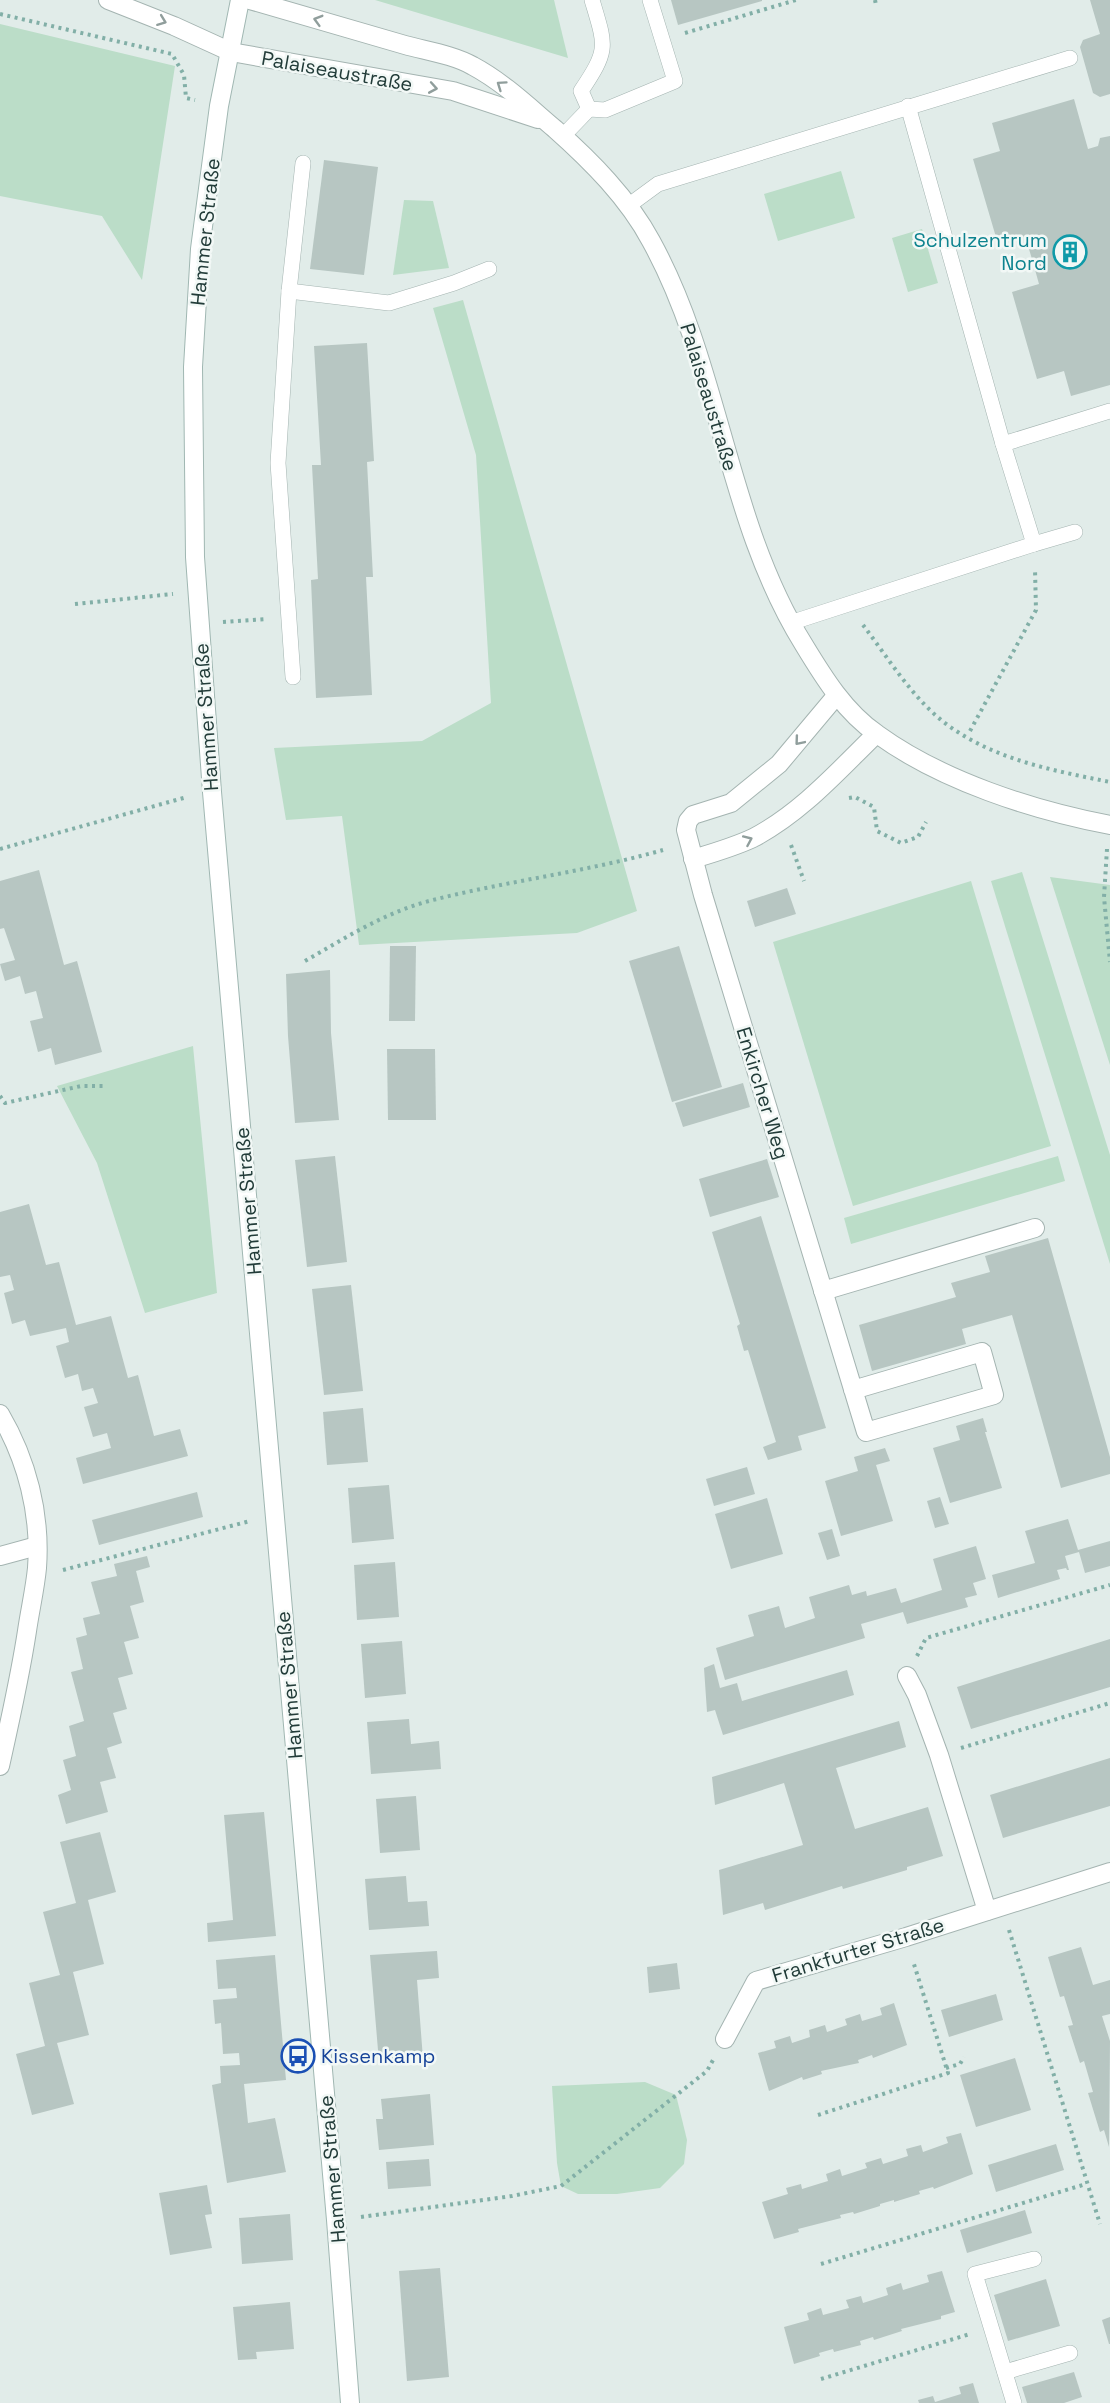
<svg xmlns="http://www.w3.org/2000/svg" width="1110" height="2403" font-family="'Space Grotesk',sans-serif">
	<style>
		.green { fill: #bbddc8 }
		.building { fill: #b7c6c2 }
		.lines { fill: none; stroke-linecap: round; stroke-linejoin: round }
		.service-casing { stroke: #a4b4b1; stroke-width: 16 }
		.minor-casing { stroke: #a4b4b1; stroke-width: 20 }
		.secondary-casing { stroke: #a0b7b2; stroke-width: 20 }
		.path { stroke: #82afa7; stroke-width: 4; stroke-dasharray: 3 4.5; stroke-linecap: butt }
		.service { stroke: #fff; stroke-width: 15 }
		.minor { stroke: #fff; stroke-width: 18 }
		.secondary { stroke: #fff; stroke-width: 18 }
		.oneway { stroke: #909e9c }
		.labels { text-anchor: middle; stroke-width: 5; stroke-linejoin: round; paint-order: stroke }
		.street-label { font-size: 20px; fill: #223c39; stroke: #f2f8f6 }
		.culture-label { font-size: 20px; fill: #0d838f; stroke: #f2f8f6; text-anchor: end }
		.transit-label { font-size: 20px; fill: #164399; stroke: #f2f8f6; text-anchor: start }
	</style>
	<rect width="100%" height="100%" fill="#e1ece9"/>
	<!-- green -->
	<g class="green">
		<polygon points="375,0 554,0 568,58"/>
		<polygon points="0,24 175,66 142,280 102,216 0,196"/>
		<polygon points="841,171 855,218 778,241 764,194"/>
		<polygon points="404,200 433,201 449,268 393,275"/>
		<polygon points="922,229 938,283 908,292 892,238"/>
		<polygon points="463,300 637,911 577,933 359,945 342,816 286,820 274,748 422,741 491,703 476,455 433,308"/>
		<polygon points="1022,872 1110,1155 1110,1264 991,881"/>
		<polygon points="1050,877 1110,885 1110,1065"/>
		<polygon points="971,881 1051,1146 853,1206 773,942"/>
		<polygon points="193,1046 217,1293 145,1313 97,1163 57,1086"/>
		<polygon points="1058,1156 1065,1181 851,1244 844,1218"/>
		<polygon points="645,2082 676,2095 687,2140 684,2164 660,2188 617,2194 578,2194 561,2186 557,2163 552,2086"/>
	</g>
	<!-- building -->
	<g class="building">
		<polygon points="671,0 762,0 762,1 678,25"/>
		<polygon points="1090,0 1110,0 1110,94 1100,97 1093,93 1080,47 1083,40 1100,34"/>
		<polygon points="1074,99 1088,149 1098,146 1100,138 1110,136 1110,385 1071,396 1064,371 1037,379 1012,292 1039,284 1032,259 1025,236 998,244 973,159 1000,151 992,123"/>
		<polygon points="324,160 378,167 364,275 310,269"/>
		<polygon points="367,343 374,461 367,462 373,577 366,577 372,695 316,698 311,580 318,579 312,465 321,465 314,346"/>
		<polygon points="39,870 64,965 77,961 102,1052 55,1065 51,1048 38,1052 30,1021 43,1018 36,991 25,994 20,976 5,981 0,964 15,960 4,928 0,929 0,881"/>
		<polygon points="787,888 796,914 755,927 747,901"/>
		<polygon points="390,946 416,946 415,1021 389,1021"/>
		<polygon points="679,946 722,1087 672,1102 629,961"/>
		<polygon points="330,970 331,1033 339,1120 295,1123 288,1036 286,974"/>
		<polygon points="387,1049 435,1049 436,1120 388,1120"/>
		<polygon points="743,1083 750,1107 683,1127 675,1103"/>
		<polygon points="335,1156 347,1262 307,1267 295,1160"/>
		<polygon points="767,1159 779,1197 710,1217 699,1179"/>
		<polygon points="29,1204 46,1265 59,1262 76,1325 111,1316 128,1378 138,1375 154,1436 180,1429 188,1456 83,1484 76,1458 111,1448 107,1433 93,1437 84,1407 98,1403 93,1388 82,1391 78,1374 65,1378 56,1346 69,1342 66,1328 30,1336 25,1320 12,1324 4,1293 14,1290 10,1275 0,1277 0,1212"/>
		<polygon points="761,1216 826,1428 798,1436 802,1450 768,1460 763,1447 776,1442 748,1350 744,1351 737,1326 740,1324 712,1232"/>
		<polygon points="1048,1238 1110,1457 1110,1474 1061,1488 1012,1315 962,1329 966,1344 872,1371 859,1325 956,1297 951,1283 990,1272 985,1256"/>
		<polygon points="351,1285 363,1391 324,1395 312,1289"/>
		<polygon points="363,1408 368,1462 327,1465 323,1412"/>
		<polygon points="983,1418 987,1432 985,1432 1002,1488 950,1503 933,1448 960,1440 956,1426"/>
		<polygon points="885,1448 890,1461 876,1465 893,1521 841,1536 825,1481 858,1471 854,1457"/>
		<polygon points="747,1467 755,1494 714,1506 706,1479"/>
		<polygon points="389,1485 394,1539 352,1543 348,1488"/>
		<polygon points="197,1492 203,1517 99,1545 92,1520"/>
		<polygon points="940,1497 949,1524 935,1528 927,1501"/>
		<polygon points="767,1498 783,1554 731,1569 715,1514"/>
		<polygon points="1068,1519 1078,1550 1110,1541 1110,1566 1085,1573 1079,1552 1065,1556 1069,1570 1067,1570 1066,1568 1057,1570 1060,1579 998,1598 992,1575 1035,1563 1025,1531"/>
		<polygon points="832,1529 840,1556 827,1560 818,1533"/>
		<polygon points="976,1546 986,1579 973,1583 977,1595 965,1598 968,1607 907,1624 903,1612 861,1624 865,1638 725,1680 716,1648 754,1636 748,1615 779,1606 785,1628 815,1618 809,1597 849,1585 852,1595 866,1591 867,1596 896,1588 901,1603 942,1590 933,1559"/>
		<polygon points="147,1556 150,1567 136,1571 144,1602 130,1606 139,1638 124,1642 133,1674 118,1678 127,1709 113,1713 122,1743 107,1748 116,1778 100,1782 108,1812 66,1824 58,1795 71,1790 63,1760 76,1756 69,1726 84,1721 71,1672 83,1669 76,1638 87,1635 83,1618 100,1614 91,1582 117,1576 114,1564"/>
		<polygon points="395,1562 399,1617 357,1620 354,1565"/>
		<polygon points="1110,1639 1110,1687 971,1729 957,1687"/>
		<polygon points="402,1641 406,1694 365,1698 361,1644"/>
		<polygon points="714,1664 720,1688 737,1683 742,1701 847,1670 854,1695 723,1735 715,1710 707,1712 704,1668"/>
		<polygon points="409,1719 411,1744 439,1741 441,1769 371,1774 367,1722"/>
		<polygon points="899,1721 906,1747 836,1768 855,1829 928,1807 943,1856 907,1867 907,1870 843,1889 842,1886 765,1910 763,1903 723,1915 719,1870 803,1845 784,1783 715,1805 712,1777"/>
		<polygon points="1110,1758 1110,1806 1003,1838 990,1795"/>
		<polygon points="416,1796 420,1850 380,1853 376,1799"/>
		<polygon points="264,1812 276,1936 208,1942 207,1923 233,1920 224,1815"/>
		<polygon points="100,1832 116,1892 88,1900 104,1964 73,1972 89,2035 57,2043 74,2104 32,2115 16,2054 45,2046 29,1983 60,1975 43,1912 76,1903 60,1842"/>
		<polygon points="406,1876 408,1902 427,1901 429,1926 369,1930 365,1879"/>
		<polygon points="1081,1947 1093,1985 1110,1980 1110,2014 1102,2016 1110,2041 1109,2147 1104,2130 1100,2132 1088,2093 1093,2092 1084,2061 1080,2063 1068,2026 1073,2025 1064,1996 1060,1997 1048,1957"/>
		<polygon points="437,1951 439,1978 417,1980 423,2059 379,2062 370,1955"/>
		<polygon points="275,1955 286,2080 244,2084 248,2123 275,2118 286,2172 227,2183 212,2085 221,2083 220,2066 240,2065 239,2053 223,2054 221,2023 215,2024 213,2000 237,1998 236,1988 218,1989 216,1960"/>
		<polygon points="677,1963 680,1989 649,1993 647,1967"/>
		<polygon points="996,1994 1003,2020 949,2037 941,2010"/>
		<polygon points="894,2003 907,2045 873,2058 872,2055 858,2060 859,2063 821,2071 822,2074 803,2080 802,2077 769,2091 758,2053 776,2048 774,2041 790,2036 792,2043 810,2037 809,2030 825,2025 827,2032 847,2025 845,2019 860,2014 862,2021 882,2015 880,2008"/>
		<polygon points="1015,2058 1031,2110 976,2127 960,2075"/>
		<polygon points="430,2094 434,2145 379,2150 376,2119 383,2119 381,2099"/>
		<polygon points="961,2133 973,2174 934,2189 933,2187 919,2191 920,2194 894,2202 894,2200 880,2204 880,2206 854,2214 853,2212 840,2215 841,2218 798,2229 799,2232 774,2239 762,2202 788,2194 786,2188 801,2184 802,2189 828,2181 826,2174 840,2169 842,2176 867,2168 865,2163 881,2158 883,2164 908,2156 906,2149 921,2145 923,2152 948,2143 946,2137"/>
		<polygon points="1056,2144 1064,2170 996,2192 988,2165"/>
		<polygon points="429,2159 431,2186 388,2189 386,2162"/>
		<polygon points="207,2185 212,2214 205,2215 212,2248 170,2255 159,2193"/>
		<polygon points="1025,2210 1032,2233 967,2253 960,2230"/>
		<polygon points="290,2214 293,2260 242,2264 239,2218"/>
		<polygon points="440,2268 449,2377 407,2381 399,2271"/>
		<polygon points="942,2271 955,2312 941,2316 941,2319 901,2329 902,2331 874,2340 873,2337 860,2341 861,2345 834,2352 833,2349 819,2353 820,2356 794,2364 784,2327 809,2320 807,2313 821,2308 823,2315 849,2308 846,2300 861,2296 863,2303 888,2295 886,2288 901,2283 903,2290 929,2282 927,2275"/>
		<polygon points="1046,2279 1060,2326 1008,2341 994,2295"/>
		<polygon points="290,2302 294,2349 256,2352 257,2359 238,2360 233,2307"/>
		<polygon points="1110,2317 1110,2344 1109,2344 1102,2320"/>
		<polygon points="1074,2372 1082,2397 1064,2403 1027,2403 1022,2387"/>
		<polygon points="973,2383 979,2403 919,2403 918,2400 933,2396 935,2402 961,2394 959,2387"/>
	</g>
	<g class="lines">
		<!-- service casing -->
		<g class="service-casing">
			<g id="service">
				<polyline points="589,109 605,110 675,81 650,0"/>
				<path d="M563 136 589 109 581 91C609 49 606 47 592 0"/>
				<polyline points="628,206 658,184 1070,58"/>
				<polyline points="289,291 389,303 454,283 489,269"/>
				<polyline points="1003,444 1110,411"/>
				<polyline points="1034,544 1075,532"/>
				<polyline points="790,623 1034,544 1003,444 908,106"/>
				<polyline points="293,677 278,463 289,291 303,163"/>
				<polyline points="1005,2372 1070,2353"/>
				<polyline points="1014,2403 975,2274 1034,2259"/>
			</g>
		</g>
		<!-- minor casing -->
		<g class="minor-casing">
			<g id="minor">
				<polyline points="108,0 174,26 231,52 453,91 538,119"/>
				<path d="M250 0C302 15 354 30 405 45 427 51 454 55 473 66 503 82 529 107 555 129 591 161 628 198 651 241 721 368 726 520 804 645 824 678 845 712 877 734 942 781 1032 810 1110 825"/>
				<polyline points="836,696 779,764 731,803 693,815 688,821 686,830 703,895 866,1432 994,1395 982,1352 853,1390"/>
				<path d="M693 859C713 853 734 847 753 838 801 813 838 771 876 734"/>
				<polyline points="823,1291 1035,1228"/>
				<path d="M0 1414C27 1460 41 1514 37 1568 35 1589 30 1610 27 1631 20 1677 10 1721 0 1766"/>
				<polyline points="0,1556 37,1546"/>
				<polyline points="907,1676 917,1695 939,1755 987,1911"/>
				<polyline points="725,2039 756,1981 906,1937 1110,1872"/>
			</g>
		</g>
		<!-- secondary casing -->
		<g class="secondary-casing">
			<polyline id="secondary" points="240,0 219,106 200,249 193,367 195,557 212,792 336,2220 350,2403"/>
		</g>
		<!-- path -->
		<g class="path">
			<polyline points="875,0 876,5"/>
			<polyline points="0,14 172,54 184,75 186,98 195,100"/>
			<polyline points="685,33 796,0"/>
			<polyline points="75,604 173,594"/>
			<polyline points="223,622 266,619"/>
			<path d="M863 625C889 659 914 701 949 726 996 760 1055 771 1110 782"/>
			<polyline points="970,731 1036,610 1035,569"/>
			<polyline points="849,798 855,797 874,807 877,831 901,843 918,837 926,822"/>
			<polyline points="791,845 804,881"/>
			<polyline points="0,849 187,797"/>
			<polyline points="1107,849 1104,897 1110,962"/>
			<path d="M305 961C345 938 384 913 429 901 506 881 586 872 663 850"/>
			<polyline points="0,1096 5,1103 81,1086 107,1086"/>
			<polyline points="63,1570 250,1521"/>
			<polyline points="917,1656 926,1638 1110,1585"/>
			<polyline points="961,1748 1110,1703"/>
			<polyline points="1009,1930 1100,2224"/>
			<polyline points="946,2068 960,2064 964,2057"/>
			<polyline points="818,2115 948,2073 913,1961"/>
			<polyline points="361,2217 512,2196 561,2186 707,2071 713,2060"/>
			<polyline points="821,2264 1086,2184"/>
			<polyline points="821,2379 970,2334"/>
		</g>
		<!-- service -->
		<use href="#service" class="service"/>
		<!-- minor -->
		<use href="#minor" class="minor"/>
		<!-- secondary -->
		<use href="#secondary" class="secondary"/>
	</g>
	<!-- one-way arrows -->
	<defs><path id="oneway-chevron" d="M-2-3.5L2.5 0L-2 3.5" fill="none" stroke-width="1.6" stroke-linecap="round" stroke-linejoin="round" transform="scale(1.5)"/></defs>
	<g class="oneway">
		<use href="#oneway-chevron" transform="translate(318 20) rotate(-164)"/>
		<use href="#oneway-chevron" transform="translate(162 21) rotate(21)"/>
		<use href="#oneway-chevron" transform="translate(501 85) rotate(-145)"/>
		<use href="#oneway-chevron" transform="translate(433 88) rotate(10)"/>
		<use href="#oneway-chevron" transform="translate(799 741) rotate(130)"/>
		<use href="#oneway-chevron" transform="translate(748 840) rotate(-24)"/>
	</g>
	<!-- icons -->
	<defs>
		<g id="building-ring" transform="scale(1.725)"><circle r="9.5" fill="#f2f8f6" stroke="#0f9aa8" stroke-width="1.5"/><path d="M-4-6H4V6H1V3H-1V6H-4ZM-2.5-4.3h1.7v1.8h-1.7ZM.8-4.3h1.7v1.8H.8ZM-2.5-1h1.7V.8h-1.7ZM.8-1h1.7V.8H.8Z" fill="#0f9aa8"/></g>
		<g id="bus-ring" transform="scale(1.725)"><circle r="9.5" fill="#f2f8f6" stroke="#1a4fb4" stroke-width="1.5"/><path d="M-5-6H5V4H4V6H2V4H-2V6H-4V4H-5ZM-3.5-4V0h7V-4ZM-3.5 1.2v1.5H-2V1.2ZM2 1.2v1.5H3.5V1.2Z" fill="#1a4fb4"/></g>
	</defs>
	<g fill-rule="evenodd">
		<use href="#building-ring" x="1070" y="252"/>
		<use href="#bus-ring" x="298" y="2056"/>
	</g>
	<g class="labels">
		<!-- street labels -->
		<g class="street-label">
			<text transform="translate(337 71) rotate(10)" y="7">Palaiseaustraße</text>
			<text transform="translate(205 232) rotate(-84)" y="7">Hammer Straße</text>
			<text transform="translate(709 397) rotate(73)" y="7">Palaiseaustraße</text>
			<text transform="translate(206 717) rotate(-94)" y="7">Hammer Straße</text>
			<text transform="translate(763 1093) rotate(73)" y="7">Enkircher Weg</text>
			<text transform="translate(248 1201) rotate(-95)" y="7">Hammer Straße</text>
			<text transform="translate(289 1685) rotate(-95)" y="7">Hammer Straße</text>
			<text transform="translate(858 1950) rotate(-17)" y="7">Frankfurter Straße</text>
			<text transform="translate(332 2169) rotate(-95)" y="7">Hammer Straße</text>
		</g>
		<!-- culture labels -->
		<g class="culture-label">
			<text x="1047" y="247">Schulzentrum<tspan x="1047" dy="23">Nord</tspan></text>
		</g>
		<!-- transit labels -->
		<g class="transit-label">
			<text x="321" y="2063">Kissenkamp</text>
		</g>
	</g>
</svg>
